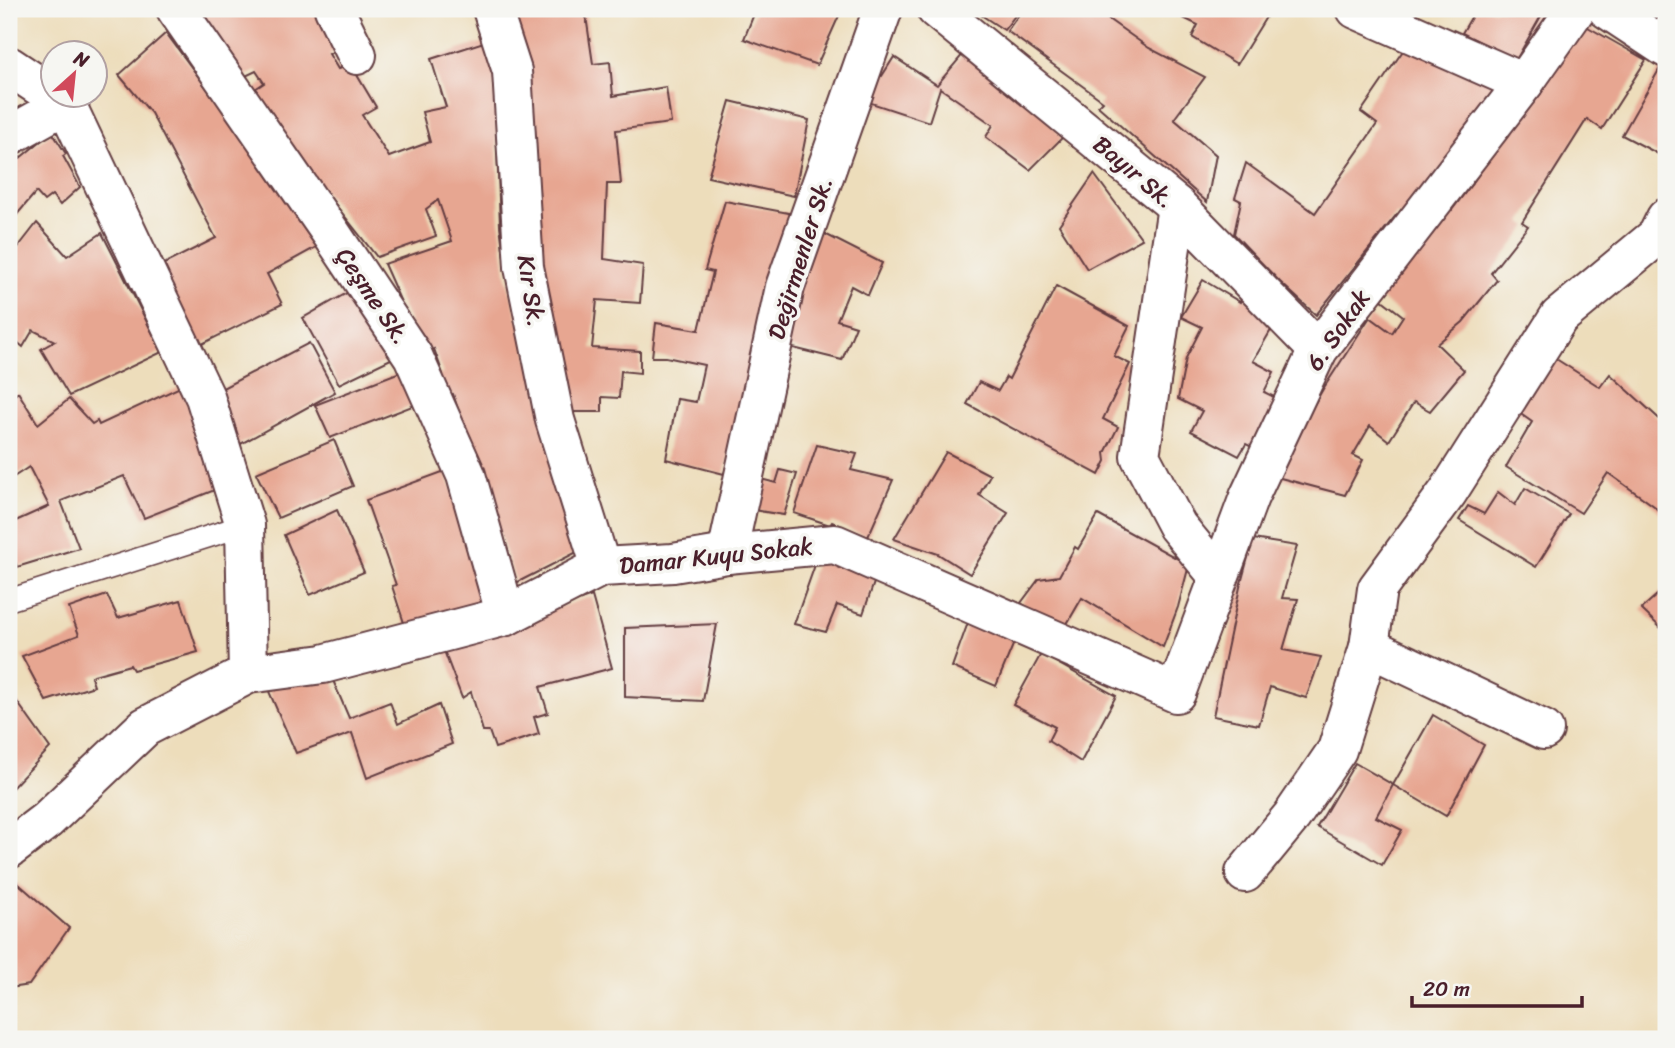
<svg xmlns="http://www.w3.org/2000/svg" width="1675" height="1048" font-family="Sriracha,sans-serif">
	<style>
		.building { fill: #e7a691 }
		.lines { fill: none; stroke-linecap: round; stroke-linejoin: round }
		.lane-casing { stroke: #623c41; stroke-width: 24 }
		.street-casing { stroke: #623c41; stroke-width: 42 }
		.lane { stroke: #fff; stroke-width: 21 }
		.street { stroke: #fff; stroke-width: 38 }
		.labels { text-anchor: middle; stroke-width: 7; stroke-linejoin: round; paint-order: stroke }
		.street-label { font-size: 24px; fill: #4a1f2b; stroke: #f6f6f2 }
	</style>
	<rect width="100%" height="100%" fill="#f6f6f2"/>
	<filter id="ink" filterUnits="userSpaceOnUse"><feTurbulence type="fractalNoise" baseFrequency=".0143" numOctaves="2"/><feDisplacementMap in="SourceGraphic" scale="14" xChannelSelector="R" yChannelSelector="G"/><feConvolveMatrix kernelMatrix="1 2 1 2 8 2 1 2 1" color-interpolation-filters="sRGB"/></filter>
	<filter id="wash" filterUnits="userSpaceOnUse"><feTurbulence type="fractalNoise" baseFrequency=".00686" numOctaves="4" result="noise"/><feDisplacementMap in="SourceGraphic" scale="28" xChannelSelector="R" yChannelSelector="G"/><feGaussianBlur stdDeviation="1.57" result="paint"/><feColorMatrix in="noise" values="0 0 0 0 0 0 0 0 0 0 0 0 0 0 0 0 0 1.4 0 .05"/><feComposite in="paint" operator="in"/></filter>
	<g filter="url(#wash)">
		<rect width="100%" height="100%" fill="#edddbb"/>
		<g id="blocks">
			<!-- building -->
			<g class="building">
				<polygon points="191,9 323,9 340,48 329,54 338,69 351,65 376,107 362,115 389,157 430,142 422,112 446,107 431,59 493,39 500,226 507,280 583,549 516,583 453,394 444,397 436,375 443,374 434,349 424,354 384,264 452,241 438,200 426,209 436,236 377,257 305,166 255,89 264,83 256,71 233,82"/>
				<polygon points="510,9 585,9 593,64 610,62 613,96 666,87 671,123 616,130 621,184 607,184 604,259 643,265 640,303 597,300 592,348 640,351 640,373 621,371 619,398 602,397 602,412 567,412 553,346 537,222 528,75 532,74"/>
				<polygon points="756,9 842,9 817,65 744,39"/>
				<polygon points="972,9 1020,9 1004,30"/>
				<polygon points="1023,9 1094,9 1149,48 1205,77 1174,119 1216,155 1207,202 1098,106 1103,101 1007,31"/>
				<polygon points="1175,9 1271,9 1237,64 1192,37 1198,25 1173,13"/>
				<polygon points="1476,9 1545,9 1516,60 1462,33"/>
				<polygon points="1579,22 1646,60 1602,129 1587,119 1522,222 1528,226 1491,273 1497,280 1463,322 1437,344 1464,370 1430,411 1414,402 1389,441 1370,426 1353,455 1363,460 1345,495 1273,476 1323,389 1370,317 1392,333 1403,316 1377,296 1447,207 1452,210 1474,181 1537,90"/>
				<polygon points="166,33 322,244 267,274 282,304 192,349 156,268 216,238 151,113 119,75"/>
				<polygon points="1411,39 1504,87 1404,218 1397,214 1316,315 1280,282 1234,234 1241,201 1235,198 1246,163 1315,213 1377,124 1361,112"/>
				<polygon points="969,47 1022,86 1062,138 1030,170 986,137 993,125 940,88 929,122 865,101 876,73 882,76 894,57 937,85"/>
				<polygon points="1660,68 1666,71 1666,158 1622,135"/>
				<polygon points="730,101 809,120 794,196 708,177"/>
				<polygon points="52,132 66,154 63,156 80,187 60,205 52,195 44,201 36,192 9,224 9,167"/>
				<polygon points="1094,174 1142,239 1087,269 1059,225"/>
				<polygon points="725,201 794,214 724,474 666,459 677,399 696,402 704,365 666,357 652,357 656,323 699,330 713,272 705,270"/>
				<polygon points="37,223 67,256 102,233 162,352 69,396 41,349 55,341 33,330 23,347 9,335 9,259"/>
				<polygon points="817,230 882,263 868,295 851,286 837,320 856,326 842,360 777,344"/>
				<polygon points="1203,280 1240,302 1243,296 1278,318 1253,361 1274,372 1264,392 1282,401 1254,448 1246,444 1239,456 1191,431 1202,411 1178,399 1186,358 1202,327 1181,317"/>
				<polygon points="1056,286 1129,326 1114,356 1130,364 1103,419 1118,427 1105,453 1106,461 1099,475 967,404 979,382 998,391 1006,377 1009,379"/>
				<polygon points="354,289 395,357 339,384 303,318"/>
				<polygon points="309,343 335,392 237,446 213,393"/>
				<polygon points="1553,357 1600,387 1610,374 1666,425 1666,519 1654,506 1608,473 1581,513 1506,467 1532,422 1515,410"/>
				<polygon points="400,372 415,405 330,438 315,405"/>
				<polygon points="180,387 225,486 144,518 124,476 61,501 79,548 17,567 9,549 9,524 49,506 29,467 9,480 9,400 18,392 38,424 69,399 92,424 97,421 99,425"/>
				<polygon points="334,440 353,486 278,518 256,473"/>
				<polygon points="817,445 857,454 851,470 893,480 868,537 832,522 830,525 794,513"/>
				<polygon points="946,452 990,475 979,495 1008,513 970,574 938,554 894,539"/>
				<polygon points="780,470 797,474 784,515 741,508 749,476 776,483"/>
				<polygon points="445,471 496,599 406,629 392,586 396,585 366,500"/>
				<polygon points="1525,488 1569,514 1536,567 1459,520 1468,506 1484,514 1498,492 1515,505"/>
				<polygon points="337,510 364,572 310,595 284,535"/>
				<polygon points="1098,515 1189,565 1178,607 1163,647 1082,598 1064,629 1021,603 1039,579 1059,576 1075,547 1078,549"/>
				<polygon points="1253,539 1297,546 1282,598 1298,599 1283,650 1321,657 1306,698 1270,687 1259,725 1213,716 1240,587"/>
				<polygon points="820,551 878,571 863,614 837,605 826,632 794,624"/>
				<polygon points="1666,587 1666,633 1641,609"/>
				<polygon points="107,595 118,618 181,600 198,652 133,670 130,665 94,675 91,677 94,686 46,701 22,656 79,635 69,608"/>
				<polygon points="592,596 612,668 540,687 548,713 534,717 539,734 495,748 489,731 483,731 471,692 462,698 443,648"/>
				<polygon points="970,617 1016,638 996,686 952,667"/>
				<polygon points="717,624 703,701 625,697 625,628"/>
				<polygon points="1041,654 1116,696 1081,762 1048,741 1055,727 1013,705"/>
				<polygon points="329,671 349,718 390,702 398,724 439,705 452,744 367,778 352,733 296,753 267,687"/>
				<polygon points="13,696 50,748 9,791 9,699"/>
				<polygon points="1433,715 1484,745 1446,816 1393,785"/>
				<polygon points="1355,763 1393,785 1376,817 1402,830 1382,865 1317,827"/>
				<polygon points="12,878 69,928 29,985 9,988 9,952 13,944 9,942 9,882"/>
			</g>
		</g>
	</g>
	<g filter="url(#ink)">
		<use href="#blocks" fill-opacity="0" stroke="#623c41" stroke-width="2"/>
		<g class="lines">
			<!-- lane casing -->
			<g class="lane-casing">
				<polyline id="lane" points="9,600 245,525"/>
			</g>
			<!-- street casing -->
			<g class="street-casing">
				<g id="street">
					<polyline points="176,9 333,236 413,356 466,475 506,616"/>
					<polyline points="334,9 357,55"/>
					<polyline points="492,9 512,71 524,267 555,420 601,567"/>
					<polyline points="936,9 1177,206 1318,350"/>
					<polyline points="1356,9 1524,83"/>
					<polyline points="1607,9 1666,48"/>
					<polyline points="9,66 66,104 9,136"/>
					<polyline points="66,104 205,397 245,525 248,674"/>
					<polyline points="1177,206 1140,456 1177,526 1219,577"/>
					<polyline points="727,554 785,287 883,9"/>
					<polyline points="1369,647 1544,730"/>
					<polyline points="9,849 47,820 145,727 248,674 323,664 506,616 601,567 673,563 727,554 835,544 1176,693 1249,497 1318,350 1524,83 1576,9"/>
					<polyline points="1245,873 1292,816 1337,750 1369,647 1377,589 1448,492 1559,317 1657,236 1666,218"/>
				</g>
			</g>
			<!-- lane -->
			<use href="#lane" class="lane"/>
			<!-- street -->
			<use href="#street" class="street"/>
		</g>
	</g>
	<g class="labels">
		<!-- street labels -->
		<g class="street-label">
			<text transform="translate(1134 172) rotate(40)" y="8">Bayır Sk.</text>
			<text transform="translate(800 258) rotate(-73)" y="8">Değirmenler Sk.</text>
			<text transform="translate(531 291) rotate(81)" y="8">Kır Sk.</text>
			<text transform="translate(373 296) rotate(56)" y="8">Çeşme Sk.</text>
			<text transform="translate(1338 330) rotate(-55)" y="8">6. Sokak</text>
			<text transform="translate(716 556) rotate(-6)" y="8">Damar Kuyu Sokak</text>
		</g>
	</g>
	<!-- margin -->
	<rect width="1675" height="1048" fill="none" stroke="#f6f6f2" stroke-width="35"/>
	<!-- north arrow -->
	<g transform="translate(74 74) rotate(27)"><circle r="33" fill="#f6f6f2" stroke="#b1a0a2" stroke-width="2"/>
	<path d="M0-5L12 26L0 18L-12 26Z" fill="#d1495b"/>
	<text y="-10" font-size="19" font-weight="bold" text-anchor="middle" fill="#4a1f2b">N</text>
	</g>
	<!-- scale -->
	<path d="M1412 996v10h170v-10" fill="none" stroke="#4a1f2b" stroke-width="3.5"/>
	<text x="1423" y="996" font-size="21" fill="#4a1f2b" stroke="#f6f6f2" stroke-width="5" paint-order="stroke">20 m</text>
</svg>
